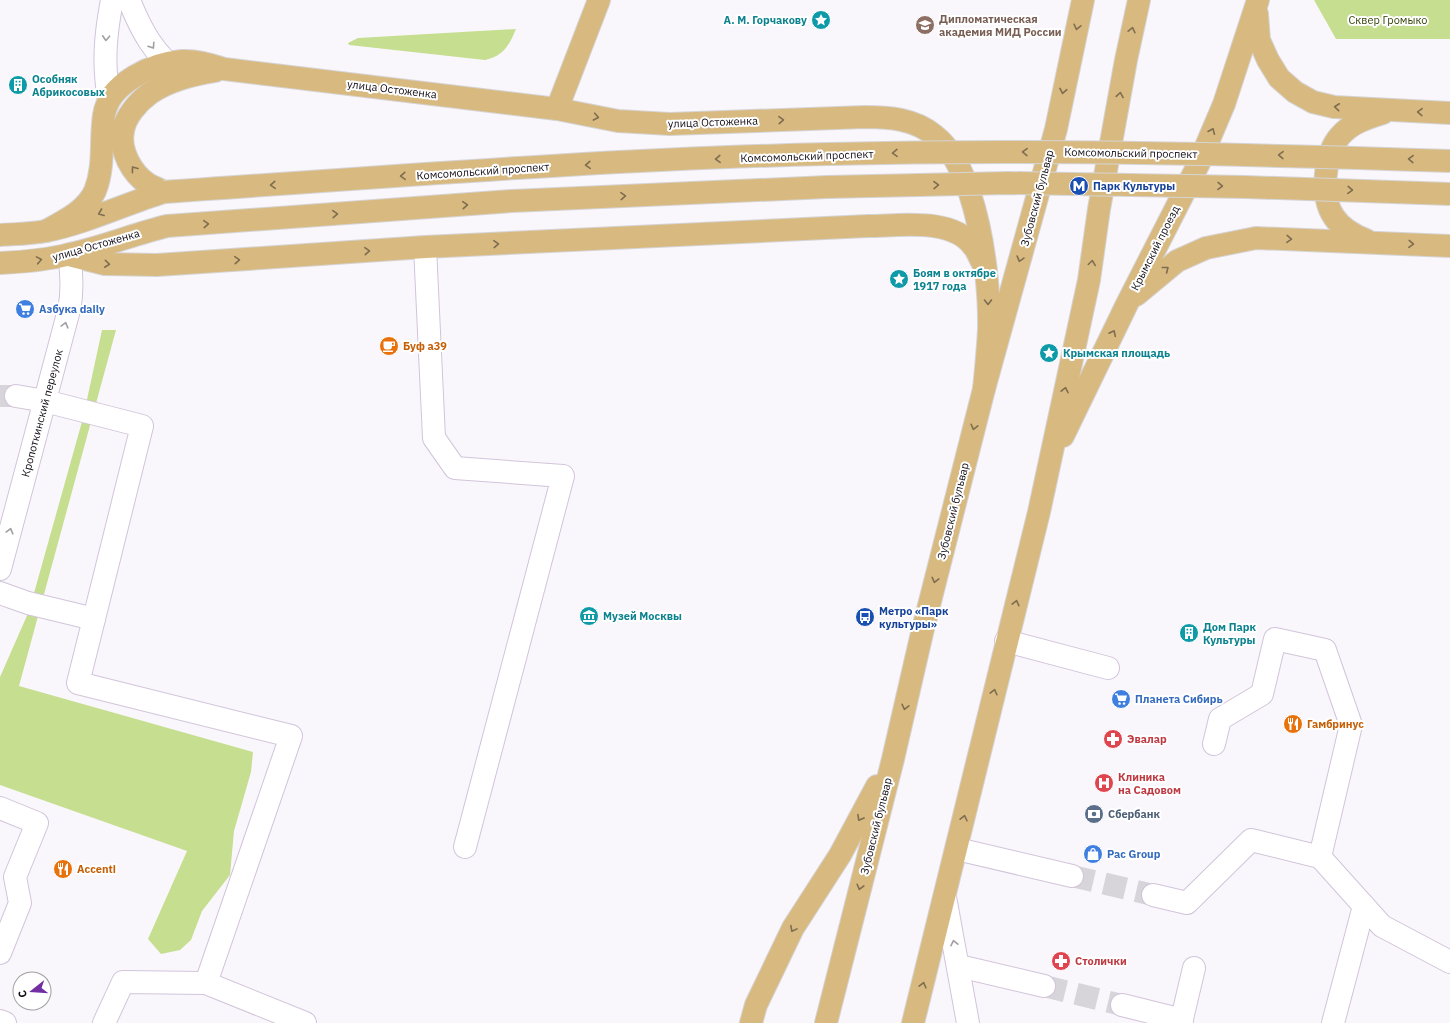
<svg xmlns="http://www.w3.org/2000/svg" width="1450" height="1023" font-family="'IBM Plex Sans',sans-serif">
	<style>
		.green { fill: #c6de90 }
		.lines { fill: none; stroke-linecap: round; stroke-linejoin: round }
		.minor-tunnel { stroke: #d7d4da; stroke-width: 22; stroke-dasharray: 22 11; stroke-linecap: butt }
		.minor-casing { stroke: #d2c4db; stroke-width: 24 }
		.major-casing { stroke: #d5d4d5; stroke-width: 24 }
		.minor { stroke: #fff; stroke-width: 22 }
		.major { stroke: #d8ba80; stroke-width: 22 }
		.major-bridge-casing { stroke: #d5d4d5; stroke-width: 24; stroke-linecap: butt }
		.major-bridge { stroke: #d8ba80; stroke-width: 22 }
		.oneway { stroke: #7f6d50 }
		.oneway2 { stroke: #a19fa2 }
		.labels { text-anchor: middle; stroke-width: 4; stroke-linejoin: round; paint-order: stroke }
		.education-label { font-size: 11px; font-weight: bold; fill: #785e54; stroke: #fff; text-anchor: start }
		.culture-label { font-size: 11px; font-weight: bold; fill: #0d838f; stroke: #fff; text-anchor: start }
		.park-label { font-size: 11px; fill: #334005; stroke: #fff }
		.street-label { font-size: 11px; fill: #130e16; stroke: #fff }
		.transit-label { font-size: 11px; font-weight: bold; fill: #164399; stroke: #fff; text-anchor: start }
		.shop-label { font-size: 11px; font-weight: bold; fill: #366cbe; stroke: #fff; text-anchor: start }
		.food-label { font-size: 11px; font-weight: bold; fill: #c56008; stroke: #fff; text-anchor: start }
		.health-label { font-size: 11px; font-weight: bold; fill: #be3a42; stroke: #fff; text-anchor: start }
		.service-label { font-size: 11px; font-weight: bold; fill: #4e5e75; stroke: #fff; text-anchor: start }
	</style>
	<rect width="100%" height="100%" fill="#faf7fc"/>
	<!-- green -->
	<g class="green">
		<polygon points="1314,0 1450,0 1450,39 1336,39"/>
		<path d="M516 29C509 46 503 56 485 60L349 45 348 43 358 38Z"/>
		<polygon points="102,330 116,330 19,686 253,752 251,772 234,831 230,875 202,911 191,940 180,950 161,954 148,939 187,851 0,785 0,677 29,611 83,418"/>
	</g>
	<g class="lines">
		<!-- minor-tunnel -->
		<g class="minor-tunnel">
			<polyline points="0,396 16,396"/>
			<polyline points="1072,876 1153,895"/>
			<polyline points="1044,986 1122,1005"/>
		</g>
		<!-- minor casing -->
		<g class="minor-casing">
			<g id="minor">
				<path d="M129 0C141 30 154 55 181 74"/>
				<path d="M109 101C103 63 105 37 112 0"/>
				<polyline points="425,247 434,438 455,468 563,476 465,847"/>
				<polyline points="16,396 45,401 142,426 78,683 291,736 206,983 305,1023"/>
				<path d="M0 569 69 310C73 291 72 274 69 255"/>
				<polyline points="0,593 28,603 94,619"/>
				<polyline points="1006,641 1108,668"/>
				<polyline points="1214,744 1220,719 1262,694 1275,639 1325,650 1351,725 1320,857"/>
				<polyline points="0,808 37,823 15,877 20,903 0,953"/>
				<polyline points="957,849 1072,876"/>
				<polyline points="1153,895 1187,903 1251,840 1320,857 1382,926 1450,962"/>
				<polyline points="945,897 968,1023"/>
				<polyline points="959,966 1044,986"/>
				<polyline points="1122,1005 1182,1020"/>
				<polyline points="0,1021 5,1023"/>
				<polyline points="104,1023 123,982 206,983"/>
				<polyline points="1181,1023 1194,968"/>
				<polyline points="1333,1023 1364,906"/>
			</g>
		</g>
		<!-- major casing -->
		<g class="major-casing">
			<g id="major">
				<polyline points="1257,14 1259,40 1268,60 1279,78 1295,92 1313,102 1334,107 1450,113"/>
				<polyline points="557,109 599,0"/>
				<path d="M164 192C159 189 153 187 148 184 132 174 119 150 123 131 125 117 138 102 149 94 169 80 192 75 215 71"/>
				<path d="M46 231C64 221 86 211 95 191 105 166 100 141 104 115 109 83 153 63 182 61 197 60 211 65 224 69L557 109 618 121 670 124 865 117C890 117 914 119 934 135 978 168 990 277 989 329 988 349 986 369 984 389"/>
				<path d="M0 235C15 234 31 234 46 231 86 223 125 204 164 192"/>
				<path d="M1366 240C1353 235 1342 229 1334 217 1320 197 1324 154 1340 136 1351 123 1367 118 1383 113"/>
				<path d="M69 255 105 264 157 265 425 247 868 226C899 226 952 217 973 246 977 250 979 257 982 262"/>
				<path d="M0 263C24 262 47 260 70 254 103 247 134 234 167 226L512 201 827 187"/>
				<polyline points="1136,295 1177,261 1206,248 1256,238 1450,246"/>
				<polyline points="1063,436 1127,304 1199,163 1224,104 1258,0"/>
				<polyline points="751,1023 756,1005 793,928 840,855 877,786"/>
				<polyline points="826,1023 893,759 922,633 984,389 1056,129 1083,0"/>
				<polyline points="913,1023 1039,512 1089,280 1099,209 1126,60 1139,0"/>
			</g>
		</g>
		<!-- minor -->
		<use href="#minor" class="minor"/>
		<!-- major -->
		<use href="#major" class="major"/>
		<!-- major-bridge casing -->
		<g class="major-bridge-casing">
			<g id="major-bridge">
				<polyline points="827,187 1009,183 1245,187 1450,194"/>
				<path d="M164 192C386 177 607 159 829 154 1036 149 1243 154 1450 161"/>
			</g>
		</g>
		<!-- major-bridge -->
		<use href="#major-bridge" class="major-bridge"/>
	</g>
	<!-- one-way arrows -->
	<defs><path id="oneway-chevron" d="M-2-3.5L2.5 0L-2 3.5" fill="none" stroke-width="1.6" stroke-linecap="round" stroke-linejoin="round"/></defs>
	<g class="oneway">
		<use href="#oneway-chevron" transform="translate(1077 27) rotate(103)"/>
		<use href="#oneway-chevron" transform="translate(1132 30) rotate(-77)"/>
		<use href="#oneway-chevron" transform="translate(1063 91) rotate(101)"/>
		<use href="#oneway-chevron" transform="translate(1120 95) rotate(-81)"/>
		<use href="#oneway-chevron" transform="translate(1337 107) rotate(-174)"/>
		<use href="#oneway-chevron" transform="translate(1420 112) rotate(-178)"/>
		<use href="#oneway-chevron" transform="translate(596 117) rotate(11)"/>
		<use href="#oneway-chevron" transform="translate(781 120) rotate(-2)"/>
		<use href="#oneway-chevron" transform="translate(1212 131) rotate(-67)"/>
		<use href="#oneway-chevron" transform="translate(1025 152) rotate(-179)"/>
		<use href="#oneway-chevron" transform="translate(895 153) rotate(179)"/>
		<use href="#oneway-chevron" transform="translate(1281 155) rotate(-178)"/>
		<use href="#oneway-chevron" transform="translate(718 159) rotate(178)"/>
		<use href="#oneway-chevron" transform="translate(1411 159) rotate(-178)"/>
		<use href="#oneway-chevron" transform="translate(588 165) rotate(177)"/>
		<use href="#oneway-chevron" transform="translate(134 169) rotate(-127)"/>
		<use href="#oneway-chevron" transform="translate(403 176) rotate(176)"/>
		<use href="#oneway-chevron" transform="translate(273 185) rotate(176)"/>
		<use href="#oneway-chevron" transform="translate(936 185) rotate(-1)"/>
		<use href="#oneway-chevron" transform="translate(1220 186) rotate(1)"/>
		<use href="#oneway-chevron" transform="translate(1350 190) rotate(2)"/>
		<use href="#oneway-chevron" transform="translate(623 196) rotate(-3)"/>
		<use href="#oneway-chevron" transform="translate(465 205) rotate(-4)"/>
		<use href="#oneway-chevron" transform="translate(101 213) rotate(159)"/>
		<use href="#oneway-chevron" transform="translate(335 214) rotate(-4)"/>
		<use href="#oneway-chevron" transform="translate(206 224) rotate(-4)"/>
		<use href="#oneway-chevron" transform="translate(1289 239) rotate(2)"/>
		<use href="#oneway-chevron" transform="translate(496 244) rotate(-3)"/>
		<use href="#oneway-chevron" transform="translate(1411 244) rotate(3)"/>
		<use href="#oneway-chevron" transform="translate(367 251) rotate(-4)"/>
		<use href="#oneway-chevron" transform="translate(1020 259) rotate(106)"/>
		<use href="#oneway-chevron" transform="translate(39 260) rotate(-10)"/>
		<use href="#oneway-chevron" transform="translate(237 260) rotate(-4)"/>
		<use href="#oneway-chevron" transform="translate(1092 263) rotate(-82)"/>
		<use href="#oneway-chevron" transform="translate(107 264) rotate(6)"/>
		<use href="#oneway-chevron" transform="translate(1166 269) rotate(-38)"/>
		<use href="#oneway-chevron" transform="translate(988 302) rotate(89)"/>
		<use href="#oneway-chevron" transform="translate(1113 333) rotate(-64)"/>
		<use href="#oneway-chevron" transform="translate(1065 390) rotate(-78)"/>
		<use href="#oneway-chevron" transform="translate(974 427) rotate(104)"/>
		<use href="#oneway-chevron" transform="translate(935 580) rotate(104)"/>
		<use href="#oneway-chevron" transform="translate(1016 603) rotate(-76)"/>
		<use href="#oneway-chevron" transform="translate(994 692) rotate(-76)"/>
		<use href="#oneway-chevron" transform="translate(905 707) rotate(103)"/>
		<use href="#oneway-chevron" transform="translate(860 818) rotate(119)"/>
		<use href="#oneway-chevron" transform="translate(964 818) rotate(-77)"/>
		<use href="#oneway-chevron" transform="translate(860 887) rotate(104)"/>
		<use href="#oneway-chevron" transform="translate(793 929) rotate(118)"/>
		<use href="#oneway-chevron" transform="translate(923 985) rotate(-76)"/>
	</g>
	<g class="oneway2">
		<use href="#oneway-chevron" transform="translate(106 38) rotate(93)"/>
		<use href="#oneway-chevron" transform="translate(152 46) rotate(57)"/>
		<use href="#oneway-chevron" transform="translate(65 325) rotate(-75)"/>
		<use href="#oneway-chevron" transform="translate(10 531) rotate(-75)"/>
		<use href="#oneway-chevron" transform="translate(954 943) rotate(-102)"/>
	</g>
	<!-- icons -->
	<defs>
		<g id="sight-disc" transform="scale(1)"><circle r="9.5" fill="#0f9aa8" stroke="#fff"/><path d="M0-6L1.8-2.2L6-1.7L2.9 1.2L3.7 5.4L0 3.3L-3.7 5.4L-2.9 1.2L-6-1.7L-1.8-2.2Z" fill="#fff"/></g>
		<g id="university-disc" transform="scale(1)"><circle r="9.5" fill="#8d6e63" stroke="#fff"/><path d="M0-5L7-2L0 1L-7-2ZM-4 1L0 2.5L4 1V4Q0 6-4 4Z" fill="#fff"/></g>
		<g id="building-disc" transform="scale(1)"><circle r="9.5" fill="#0f9aa8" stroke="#fff"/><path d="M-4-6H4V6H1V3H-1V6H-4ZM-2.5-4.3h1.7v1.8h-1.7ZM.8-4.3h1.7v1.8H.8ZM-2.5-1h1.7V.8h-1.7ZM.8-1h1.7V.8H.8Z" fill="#fff"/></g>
		<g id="metro-disc" transform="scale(1)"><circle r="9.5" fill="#1a4fb4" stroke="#fff"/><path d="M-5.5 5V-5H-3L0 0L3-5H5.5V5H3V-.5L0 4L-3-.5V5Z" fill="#fff"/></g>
		<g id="supermarket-disc" transform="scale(1)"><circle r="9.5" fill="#3f7fe0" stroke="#fff"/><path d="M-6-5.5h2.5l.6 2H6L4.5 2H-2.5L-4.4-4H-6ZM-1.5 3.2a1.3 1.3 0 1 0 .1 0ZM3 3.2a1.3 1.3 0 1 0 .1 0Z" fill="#fff"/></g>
		<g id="cafe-disc" transform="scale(1)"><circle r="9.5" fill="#e8710a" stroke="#fff"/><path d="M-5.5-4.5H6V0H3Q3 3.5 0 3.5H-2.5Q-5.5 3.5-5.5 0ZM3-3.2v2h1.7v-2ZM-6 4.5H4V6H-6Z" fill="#fff"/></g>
		<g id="museum-disc" transform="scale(1)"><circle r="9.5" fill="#0f9aa8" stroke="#fff"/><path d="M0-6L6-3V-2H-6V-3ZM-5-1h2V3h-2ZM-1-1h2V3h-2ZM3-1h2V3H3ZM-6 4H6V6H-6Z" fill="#fff"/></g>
		<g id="bus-disc" transform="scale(1)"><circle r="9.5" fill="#1a4fb4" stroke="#fff"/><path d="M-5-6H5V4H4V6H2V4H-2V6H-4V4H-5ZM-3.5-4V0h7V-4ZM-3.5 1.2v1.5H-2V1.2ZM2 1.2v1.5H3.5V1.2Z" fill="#fff"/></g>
		<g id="restaurant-disc" transform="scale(1)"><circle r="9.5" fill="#e8710a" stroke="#fff"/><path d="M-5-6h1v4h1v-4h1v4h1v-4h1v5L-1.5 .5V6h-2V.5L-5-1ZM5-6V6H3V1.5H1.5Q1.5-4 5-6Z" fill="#fff"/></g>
		<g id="pharmacy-disc" transform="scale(1)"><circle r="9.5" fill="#e0444e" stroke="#fff"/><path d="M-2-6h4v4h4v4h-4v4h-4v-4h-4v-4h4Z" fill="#fff"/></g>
		<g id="hospital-disc" transform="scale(1)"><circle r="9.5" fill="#e0444e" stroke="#fff"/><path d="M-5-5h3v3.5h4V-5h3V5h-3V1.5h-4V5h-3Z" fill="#fff"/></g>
		<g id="bank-disc" transform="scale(1)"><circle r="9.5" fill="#5c6f8a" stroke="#fff"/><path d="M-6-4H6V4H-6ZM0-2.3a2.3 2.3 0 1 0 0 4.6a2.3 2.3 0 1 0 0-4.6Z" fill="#fff"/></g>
		<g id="shop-disc" transform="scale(1)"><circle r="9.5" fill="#3f7fe0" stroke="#fff"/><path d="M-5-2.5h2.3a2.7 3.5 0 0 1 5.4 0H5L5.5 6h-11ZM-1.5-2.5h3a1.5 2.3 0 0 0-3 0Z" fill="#fff"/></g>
	</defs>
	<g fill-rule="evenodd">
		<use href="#sight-disc" x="821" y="20"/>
		<use href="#university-disc" x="925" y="25"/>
		<use href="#building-disc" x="18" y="85"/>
		<use href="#metro-disc" x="1079" y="186"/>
		<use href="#sight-disc" x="899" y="279"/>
		<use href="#supermarket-disc" x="25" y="309"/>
		<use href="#cafe-disc" x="389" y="346"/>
		<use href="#sight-disc" x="1049" y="353"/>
		<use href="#museum-disc" x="589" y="616"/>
		<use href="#bus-disc" x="865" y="617"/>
		<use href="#building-disc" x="1189" y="633"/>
		<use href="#supermarket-disc" x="1121" y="699"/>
		<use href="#restaurant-disc" x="1293" y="724"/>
		<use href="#pharmacy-disc" x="1113" y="739"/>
		<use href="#hospital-disc" x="1104" y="783"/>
		<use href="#bank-disc" x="1094" y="814"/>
		<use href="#shop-disc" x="1093" y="854"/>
		<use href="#restaurant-disc" x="63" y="869"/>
		<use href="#pharmacy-disc" x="1061" y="961"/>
	</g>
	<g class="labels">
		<!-- education labels -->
		<g class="education-label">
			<text x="939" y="23">Дипломатическая<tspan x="939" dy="13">академия МИД России</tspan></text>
		</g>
		<!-- culture labels -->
		<g class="culture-label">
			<text x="807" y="24" text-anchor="end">А. М. Горчакову</text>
			<text x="32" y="83">Особняк<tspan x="32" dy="13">Абрикосовых</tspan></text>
			<text x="913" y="277">Боям в октябре<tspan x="913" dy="13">1917 года</tspan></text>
			<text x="1063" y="357">Крымская площадь</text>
			<text x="603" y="620">Музей Москвы</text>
			<text x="1203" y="631">Дом Парк<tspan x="1203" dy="13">Культуры</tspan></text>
		</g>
		<!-- park labels -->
		<g class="park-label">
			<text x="1388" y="24">Сквер Громыко</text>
		</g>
		<!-- street labels -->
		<g class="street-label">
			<text transform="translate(392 89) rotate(7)" y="4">улица Остоженка</text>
			<text transform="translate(713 122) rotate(-2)" y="4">улица Остоженка</text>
			<text transform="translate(1131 153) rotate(1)" y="4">Комсомольский проспект</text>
			<text transform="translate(807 156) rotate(-2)" y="4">Комсомольский проспект</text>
			<text transform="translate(483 171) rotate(-4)" y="4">Комсомольский проспект</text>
			<text transform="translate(1037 198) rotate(-75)" y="4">Зубовский бульвар</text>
			<text transform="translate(96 245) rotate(-16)" y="4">улица Остоженка</text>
			<text transform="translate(1155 248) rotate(-63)" y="4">Крымский проезд</text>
			<text transform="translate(42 413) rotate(-75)" y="4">Кропоткинский переулок</text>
			<text transform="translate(953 511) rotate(-76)" y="4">Зубовский бульвар</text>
			<text transform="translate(876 826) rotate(-76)" y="4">Зубовский бульвар</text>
		</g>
		<!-- transit labels -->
		<g class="transit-label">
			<text x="1093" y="190">Парк Культуры</text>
			<text x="879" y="615">Метро «Парк<tspan x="879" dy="13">культуры»</tspan></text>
		</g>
		<!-- shop labels -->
		<g class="shop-label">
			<text x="39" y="313">Азбука daily</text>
			<text x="1135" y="703">Планета Сибирь</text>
			<text x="1107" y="858">Pac Group</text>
		</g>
		<!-- food labels -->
		<g class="food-label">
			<text x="403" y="350">Буф а39</text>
			<text x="1307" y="728">Гамбринус</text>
			<text x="77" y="873">Accenti</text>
		</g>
		<!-- health labels -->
		<g class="health-label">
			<text x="1127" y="743">Эвалар</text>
			<text x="1118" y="781">Клиника<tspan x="1118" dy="13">на Садовом</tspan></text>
			<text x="1075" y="965">Столички</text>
		</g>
		<!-- service labels -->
		<g class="service-label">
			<text x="1108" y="818">Сбербанк</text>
		</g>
	</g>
	<!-- north arrow -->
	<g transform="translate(32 991) rotate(253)"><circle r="19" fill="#ffffff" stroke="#a19fa2"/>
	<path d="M0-3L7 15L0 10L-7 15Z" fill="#722fa3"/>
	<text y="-6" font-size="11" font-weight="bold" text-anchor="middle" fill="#130e16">С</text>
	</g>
</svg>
